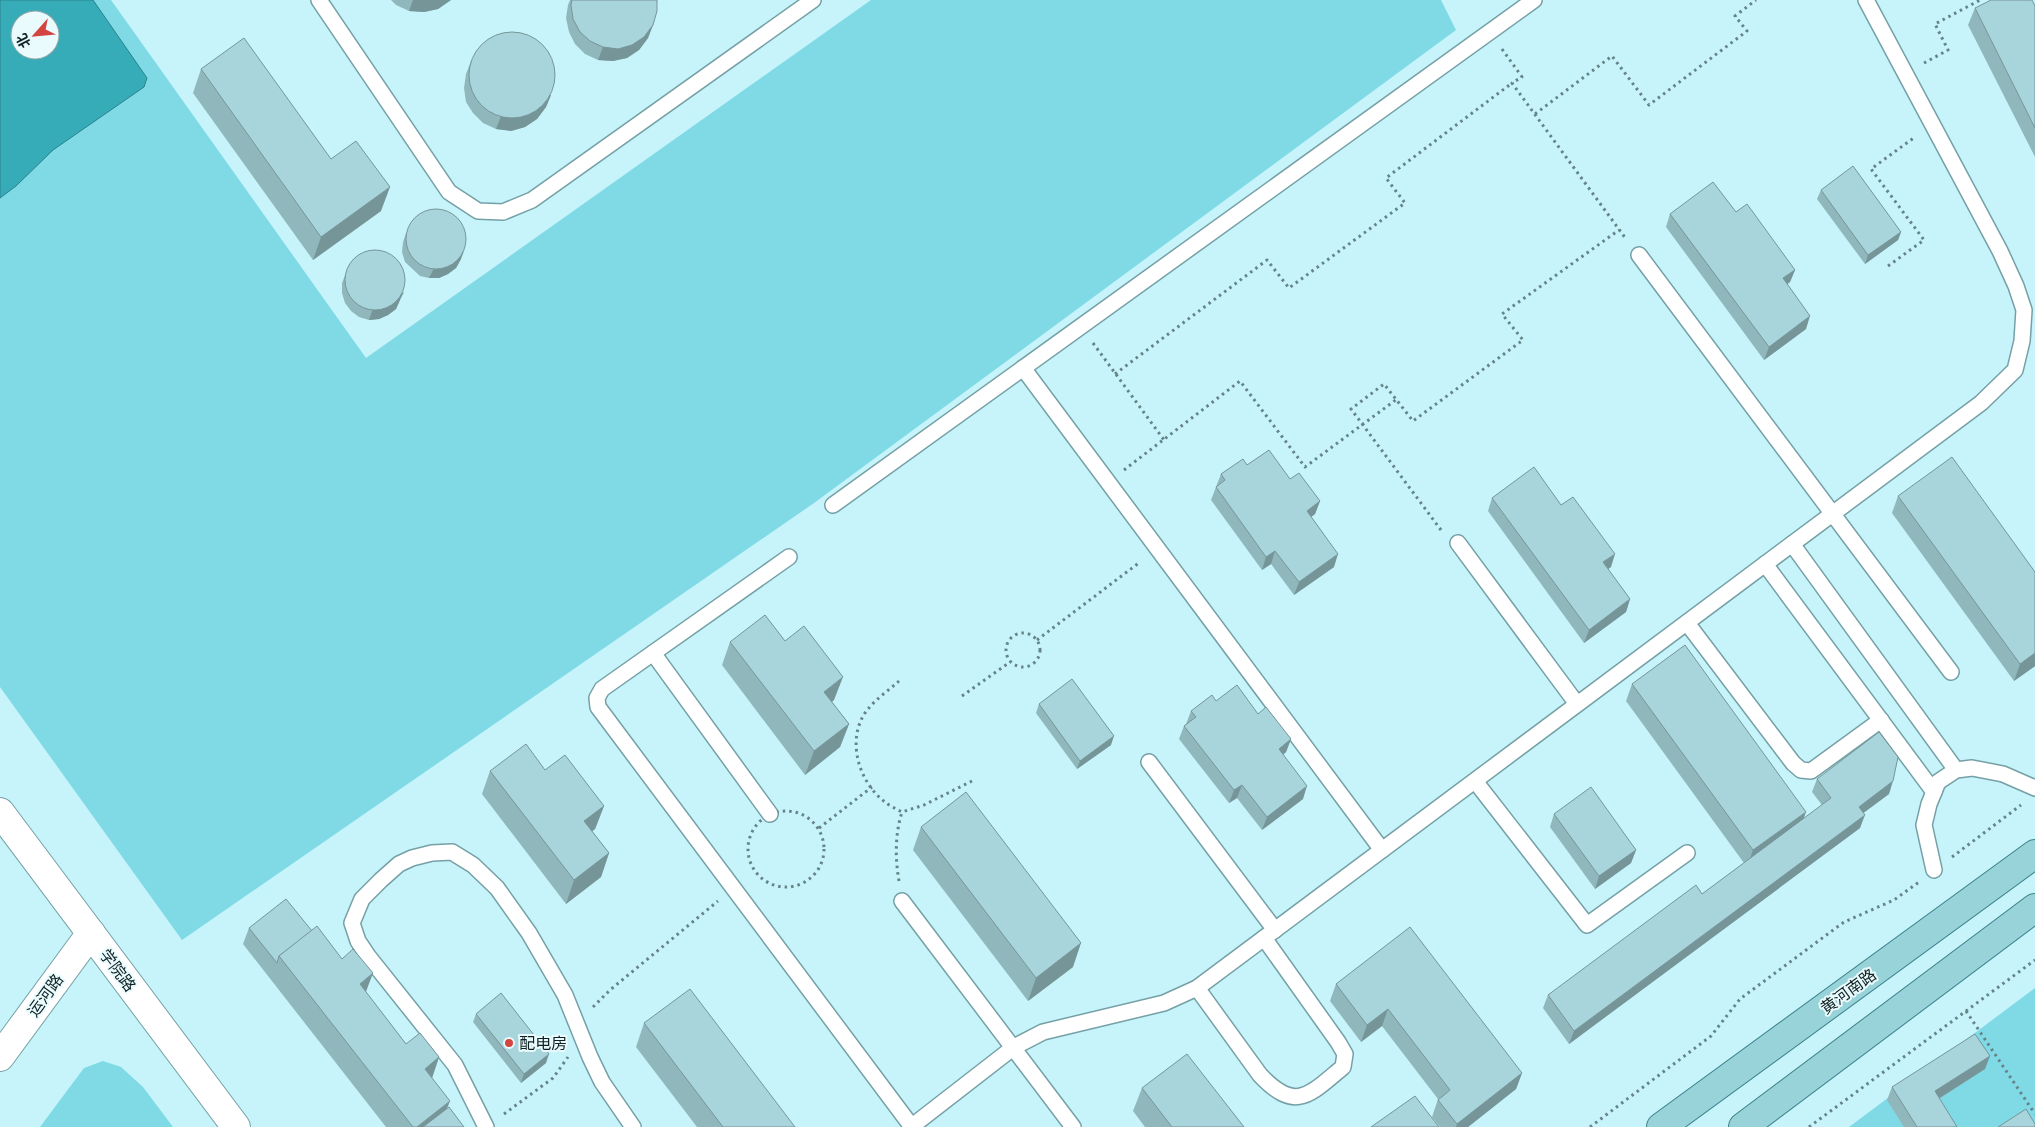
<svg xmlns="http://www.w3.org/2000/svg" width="2035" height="1127" font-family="'DM Sans','Noto Sans SC',sans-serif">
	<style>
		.green { fill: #7fdae6; fill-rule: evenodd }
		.water { fill: #36acb9; stroke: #2a828c; fill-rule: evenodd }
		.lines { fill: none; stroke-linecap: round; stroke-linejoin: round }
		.service-casing { stroke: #75a0a6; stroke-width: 18 }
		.tertiary-casing { stroke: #75a0a6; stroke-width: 30 }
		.primary-casing { stroke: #3b818a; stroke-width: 30 }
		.path { stroke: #658488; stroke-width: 3; stroke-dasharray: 2.5 4; stroke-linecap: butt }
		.service { stroke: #fff; stroke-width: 15 }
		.tertiary { stroke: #fff; stroke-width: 28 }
		.primary { stroke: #98d3da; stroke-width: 28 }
		.wall { fill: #90b7bc }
		.shaded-wall { fill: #769599 }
		.building { fill: #a8d5db; stroke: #769599 }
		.poi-dot { fill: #d44541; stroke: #eafbfe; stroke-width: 2 }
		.labels { text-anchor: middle; stroke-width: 4; stroke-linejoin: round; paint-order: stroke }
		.street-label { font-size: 16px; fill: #0f2123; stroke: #eafbfe }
		.poi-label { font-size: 16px; fill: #0f2123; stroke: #eafbfe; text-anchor: start }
	</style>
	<rect width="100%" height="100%" fill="#c6f4fa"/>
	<!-- green -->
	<g class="green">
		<path d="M0 0H111L366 358 871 0H1441L1456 30 814 503 182 940 0 687ZM20 20H50V50H20Z"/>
		<polygon points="2035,988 2035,1127 1849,1127"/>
		<polygon points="103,1061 121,1067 143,1087 173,1127 40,1127 84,1068"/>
	</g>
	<!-- water -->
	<path class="water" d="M0 0H93L147 78 144 87 53 150 16 186 0 198ZM20 20H50V50H20Z"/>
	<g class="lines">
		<!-- service casing -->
		<g class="service-casing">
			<g id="service">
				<polyline points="319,0 449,192 478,211 503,212 532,200 813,0"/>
				<polyline points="1639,255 1951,672"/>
				<polyline points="1023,368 1382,850"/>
				<polyline points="833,505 1534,0"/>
				<polyline points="1458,543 1577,704"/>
				<polyline points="1792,544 1956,770"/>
				<polyline points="789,557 602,689 597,698 598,707 912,1127"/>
				<polyline points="1765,564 1934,792"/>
				<polyline points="1687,623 1793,763 1801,770 1811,771 1881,720"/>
				<polyline points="653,653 770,814"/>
				<polyline points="1149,762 1275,930"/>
				<polyline points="1475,781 1587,925 1687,853"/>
				<polyline points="1934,870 1924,825 1929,804 1938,782 1956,770 1972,768 2003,774 2035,788"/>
				<polyline points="902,901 1073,1127"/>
				<path d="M1197 988 1260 1075C1296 1113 1309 1095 1343 1067L1345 1054 1338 1042 1264 938"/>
				<polyline points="486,1127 455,1065 368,956 358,941 352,923 362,899 381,880 399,864 412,858 432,853 452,852 473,865 497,888 529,933 565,995 590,1057 602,1082 633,1127"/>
				<polyline points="911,1127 1014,1047 1043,1032 1164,1003 1197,988 1981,403 2015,370 2022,341 2024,310 2016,286 2000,251 1866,0"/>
			</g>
		</g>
		<!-- tertiary casing -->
		<g class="tertiary-casing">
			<g id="tertiary">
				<polyline points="0,812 236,1127"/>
				<polyline points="0,1057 91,933"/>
			</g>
		</g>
		<!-- primary casing -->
		<g class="primary-casing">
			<g id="primary">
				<polyline points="1661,1127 2035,854"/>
				<polyline points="1743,1127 2035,908"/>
			</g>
		</g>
		<!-- path -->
		<g class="path">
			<polyline points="1502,49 1522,77 1512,83 1626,239"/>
			<polyline points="1924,63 1948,50 1935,24 1980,0"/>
			<polyline points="1535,114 1612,56 1649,105 1747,31 1735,16 1756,0"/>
			<polyline points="1888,266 1924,240 1871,169 1915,137"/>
			<polyline points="1093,343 1164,440"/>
			<polyline points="1115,374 1267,260 1289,288 1405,203 1386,178 1512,83"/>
			<polyline points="1124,470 1240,381 1305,467 1397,399"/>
			<polyline points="1441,530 1351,409 1384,384 1413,421 1523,340 1502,314 1619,230"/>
			<circle cx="1023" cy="650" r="17"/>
			<polyline points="1037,640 1140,562"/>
			<path d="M899 681C889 690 876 699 868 709 845 737 858 782 885 802 890 806 896 809 902 812L924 805 972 781"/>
			<polyline points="962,696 1010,662"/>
			<circle cx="786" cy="849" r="38"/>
			<polyline points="819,828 872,787"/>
			<polyline points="1952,857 2021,805"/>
			<path d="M899 881C895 858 895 834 902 812"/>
			<polyline points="593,1007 610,990 718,901"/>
			<polyline points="1966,1011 2035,1114"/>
			<polyline points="504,1114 553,1078 568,1057"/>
			<polyline points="1590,1127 1711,1036 1740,999 1844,922 1894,900 1919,882"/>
			<polyline points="1809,1127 2035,960"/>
		</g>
		<!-- service -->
		<use href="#service" class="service"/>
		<!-- tertiary -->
		<use href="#tertiary" class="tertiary"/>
		<!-- primary -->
		<use href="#primary" class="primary"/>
	</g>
	<!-- wall -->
	<g class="wall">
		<polygon points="391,0 451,0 438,9 424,12 409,11 396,5"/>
		<polygon points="570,0 657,0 653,25 648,38 639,50 627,58 613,61 598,60 585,54 575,44 569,32 566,18 568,5"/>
		<polygon points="2035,6 2035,157 1968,25 1975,8"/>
		<polygon points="471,61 551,95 546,107 537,119 525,127 511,131 496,129 483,123 473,113 466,102 464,88 466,74"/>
		<polygon points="201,69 331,159 381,211 313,260 193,93"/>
		<polygon points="1821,190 1901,232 1898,240 1865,264 1817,199"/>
		<polygon points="1736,212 1795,270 1790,282 1787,284 1806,329 1764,360 1666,227 1670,214"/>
		<polygon points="406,233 461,259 456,268 448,274 439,278 429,278 420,276 405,262 402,252 403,242"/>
		<polygon points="349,265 400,300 396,309 388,315 379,319 369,320 359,317 351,311 345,303 342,293 342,283"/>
		<polygon points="1247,465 1290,479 1320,501 1315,514 1311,517 1334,567 1294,595 1271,564 1262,570 1211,500 1221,474"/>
		<polygon points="1898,496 2035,572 2035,666 2014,681 1892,513"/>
		<polygon points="1492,498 1561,505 1611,567 1608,569 1630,599 1626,612 1584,643 1488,511"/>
		<polygon points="785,641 834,700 832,702 849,724 840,747 805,775 722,665 730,642"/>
		<polygon points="1632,684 1804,819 1822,805 1812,792 1817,779 1889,794 1863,813 1860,828 1569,1044 1543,1008 1548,995 1702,894 1744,863 1626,701"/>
		<polygon points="1216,701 1258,714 1291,739 1286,752 1283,755 1303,799 1262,830 1237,798 1229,803 1179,739 1184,726 1186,724 1191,711"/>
		<polygon points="1039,704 1111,745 1077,769 1036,713"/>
		<polygon points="490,771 604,806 595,829 592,831 609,853 601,877 566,904 482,794"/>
		<polygon points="1554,814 1636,850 1631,863 1595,889 1550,827"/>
		<polygon points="921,827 1073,967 1028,1001 913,850"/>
		<polygon points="249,928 312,931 366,992 406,1044 439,1057 432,1078 447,1108 464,1127 386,1127 243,944"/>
		<polygon points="1336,984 1522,1073 1516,1089 1468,1127 1440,1127 1432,1117 1438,1099 1382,1026 1361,1042 1330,1001"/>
		<polygon points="476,1014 546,1063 521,1083 473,1022"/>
		<polygon points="644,1023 795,1127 697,1127 636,1047"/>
		<polygon points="1985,1069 1939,1099 1957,1127 1904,1127 1887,1100 1892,1087"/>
		<polygon points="1142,1088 1244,1127 1145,1127 1133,1111"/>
	</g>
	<!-- shaded-wall -->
	<g class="shaded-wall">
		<polygon points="413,0 451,0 438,9 424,12 409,11"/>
		<polygon points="653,25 648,38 639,50 627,58 613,61 598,60 603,47"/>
		<polygon points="551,95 546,107 537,119 525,127 511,131 496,129 501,116"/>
		<polygon points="390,187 381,211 313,260 321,237"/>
		<polygon points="1901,232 1898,240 1865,264 1868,255"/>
		<polygon points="464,251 461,259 456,268 448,274 439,278 429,278 433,270"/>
		<polygon points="1795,270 1790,282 1778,291 1783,278"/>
		<polygon points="404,292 400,300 396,309 388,315 379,319 369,320 372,311"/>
		<polygon points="1810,316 1806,329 1764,360 1769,347"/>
		<polygon points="1320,501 1315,514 1302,524 1307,511"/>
		<polygon points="1275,551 1271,564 1262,570 1266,557"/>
		<polygon points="1338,554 1334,567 1294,595 1299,582"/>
		<polygon points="1615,554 1611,567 1599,575 1603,562"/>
		<polygon points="1630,599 1626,612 1584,643 1589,630"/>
		<polygon points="2035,653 2035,666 2014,681 2020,664"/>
		<polygon points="843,677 834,700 815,715 824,692"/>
		<polygon points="849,724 840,747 805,775 814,751"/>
		<polygon points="1114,736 1111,745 1077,769 1080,761"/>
		<polygon points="1291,739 1286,752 1274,762 1279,749"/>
		<polygon points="1893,781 1889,794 1854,820 1859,807"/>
		<polygon points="1242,785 1237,798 1229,803 1234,790"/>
		<polygon points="1307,786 1303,799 1262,830 1267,817"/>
		<polygon points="604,806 595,829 576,844 584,821"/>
		<polygon points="1806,812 1800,829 1747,867 1753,850"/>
		<polygon points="1865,815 1860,828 1569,1044 1574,1031"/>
		<polygon points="1636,850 1631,863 1595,889 1599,876"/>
		<polygon points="609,853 601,877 566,904 574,880"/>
		<polygon points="1081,943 1073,967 1028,1001 1036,978"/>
		<polygon points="373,973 364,997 360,984"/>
		<polygon points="1388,1009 1382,1026 1361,1042 1367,1025"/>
		<polygon points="549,1054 546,1063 521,1083 524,1074"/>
		<polygon points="1990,1056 1985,1069 1930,1104 1935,1091"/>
		<polygon points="439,1057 431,1081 425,1069"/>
		<polygon points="1522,1073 1516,1089 1468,1127 1456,1127 1457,1124"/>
		<polygon points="450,1101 441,1124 438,1127 417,1127"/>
	</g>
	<!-- building -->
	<g class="building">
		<polygon points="572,0 657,0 657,11 653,25 644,37 632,45 618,49 603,47 590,41 580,32 573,19 571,5"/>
		<polygon points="1991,0 2032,0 2035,6 2035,128 1975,8"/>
		<circle cx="512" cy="75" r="43"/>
		<polygon points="244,38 331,159 356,141 390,187 321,237 201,69"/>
		<polygon points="1853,166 1901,232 1868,255 1821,190"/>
		<polygon points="1713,182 1736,212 1747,204 1795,270 1783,278 1810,316 1769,347 1670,214"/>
		<circle cx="436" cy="239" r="30"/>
		<circle cx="375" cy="280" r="30"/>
		<polygon points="1269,450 1290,479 1299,473 1320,501 1307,511 1338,554 1299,582 1275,551 1266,557 1216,487 1225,480 1221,474 1243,459 1247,465"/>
		<polygon points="1952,457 2035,572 2035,653 2020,664 1898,496"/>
		<polygon points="1534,467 1561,505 1573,497 1615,554 1603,562 1630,599 1589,630 1492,498"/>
		<polygon points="765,615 785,641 804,626 843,677 824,692 849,724 814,751 730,642"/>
		<polygon points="1685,645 1806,812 1753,850 1632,684"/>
		<polygon points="1072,679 1114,736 1080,761 1039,704"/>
		<polygon points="1237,685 1258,714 1266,707 1291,739 1279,749 1307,786 1267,817 1242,785 1234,790 1184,726 1196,717 1191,711 1212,695 1216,701"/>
		<polygon points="1879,732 1898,757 1893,781 1859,807 1865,815 1574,1031 1548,995 1696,885 1702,894 1831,798 1817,779"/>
		<polygon points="526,744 545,770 565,755 604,806 584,821 609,853 574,880 490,771"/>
		<polygon points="1591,787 1636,850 1599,876 1554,814"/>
		<polygon points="966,792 1081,943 1036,978 921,827"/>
		<polygon points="286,899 312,931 279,956 277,963 249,928"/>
		<polygon points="317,926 342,959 353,949 373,973 360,984 406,1044 420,1033 439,1057 425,1069 450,1101 417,1127 413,1127 279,956"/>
		<polygon points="1410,927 1522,1073 1457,1124 1438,1100 1450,1090 1388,1009 1367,1025 1336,984"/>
		<polygon points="690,989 795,1127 723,1127 644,1023"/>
		<polygon points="501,993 549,1054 524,1074 476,1014"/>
		<polygon points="1975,1034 1990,1056 1935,1091 1957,1127 1917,1127 1892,1087"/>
		<polygon points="1187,1054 1244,1127 1172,1127 1142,1088"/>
		<polygon points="1415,1096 1439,1127 1371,1127"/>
		<polygon points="449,1107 464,1127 423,1127"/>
		<polygon points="2026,1109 2035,1124 2035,1127 1998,1127"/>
	</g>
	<!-- markers -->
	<circle class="poi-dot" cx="509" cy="1043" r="5"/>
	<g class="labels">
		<!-- street labels -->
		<g class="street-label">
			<text transform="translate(118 970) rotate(53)" y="6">学院路</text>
			<text transform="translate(1848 991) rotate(-36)" y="6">黄河南路</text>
			<text transform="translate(45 995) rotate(-54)" y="6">运河路</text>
		</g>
		<!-- poi labels -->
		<g class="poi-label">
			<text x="519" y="1049">配电房</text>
		</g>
	</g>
	<!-- north arrow -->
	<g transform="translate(35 35) rotate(243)"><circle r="24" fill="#eafbfe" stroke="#92a4a6"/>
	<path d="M0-4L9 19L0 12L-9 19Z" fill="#d44541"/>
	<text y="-8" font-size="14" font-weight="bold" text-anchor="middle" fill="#0f2123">北</text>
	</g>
</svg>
